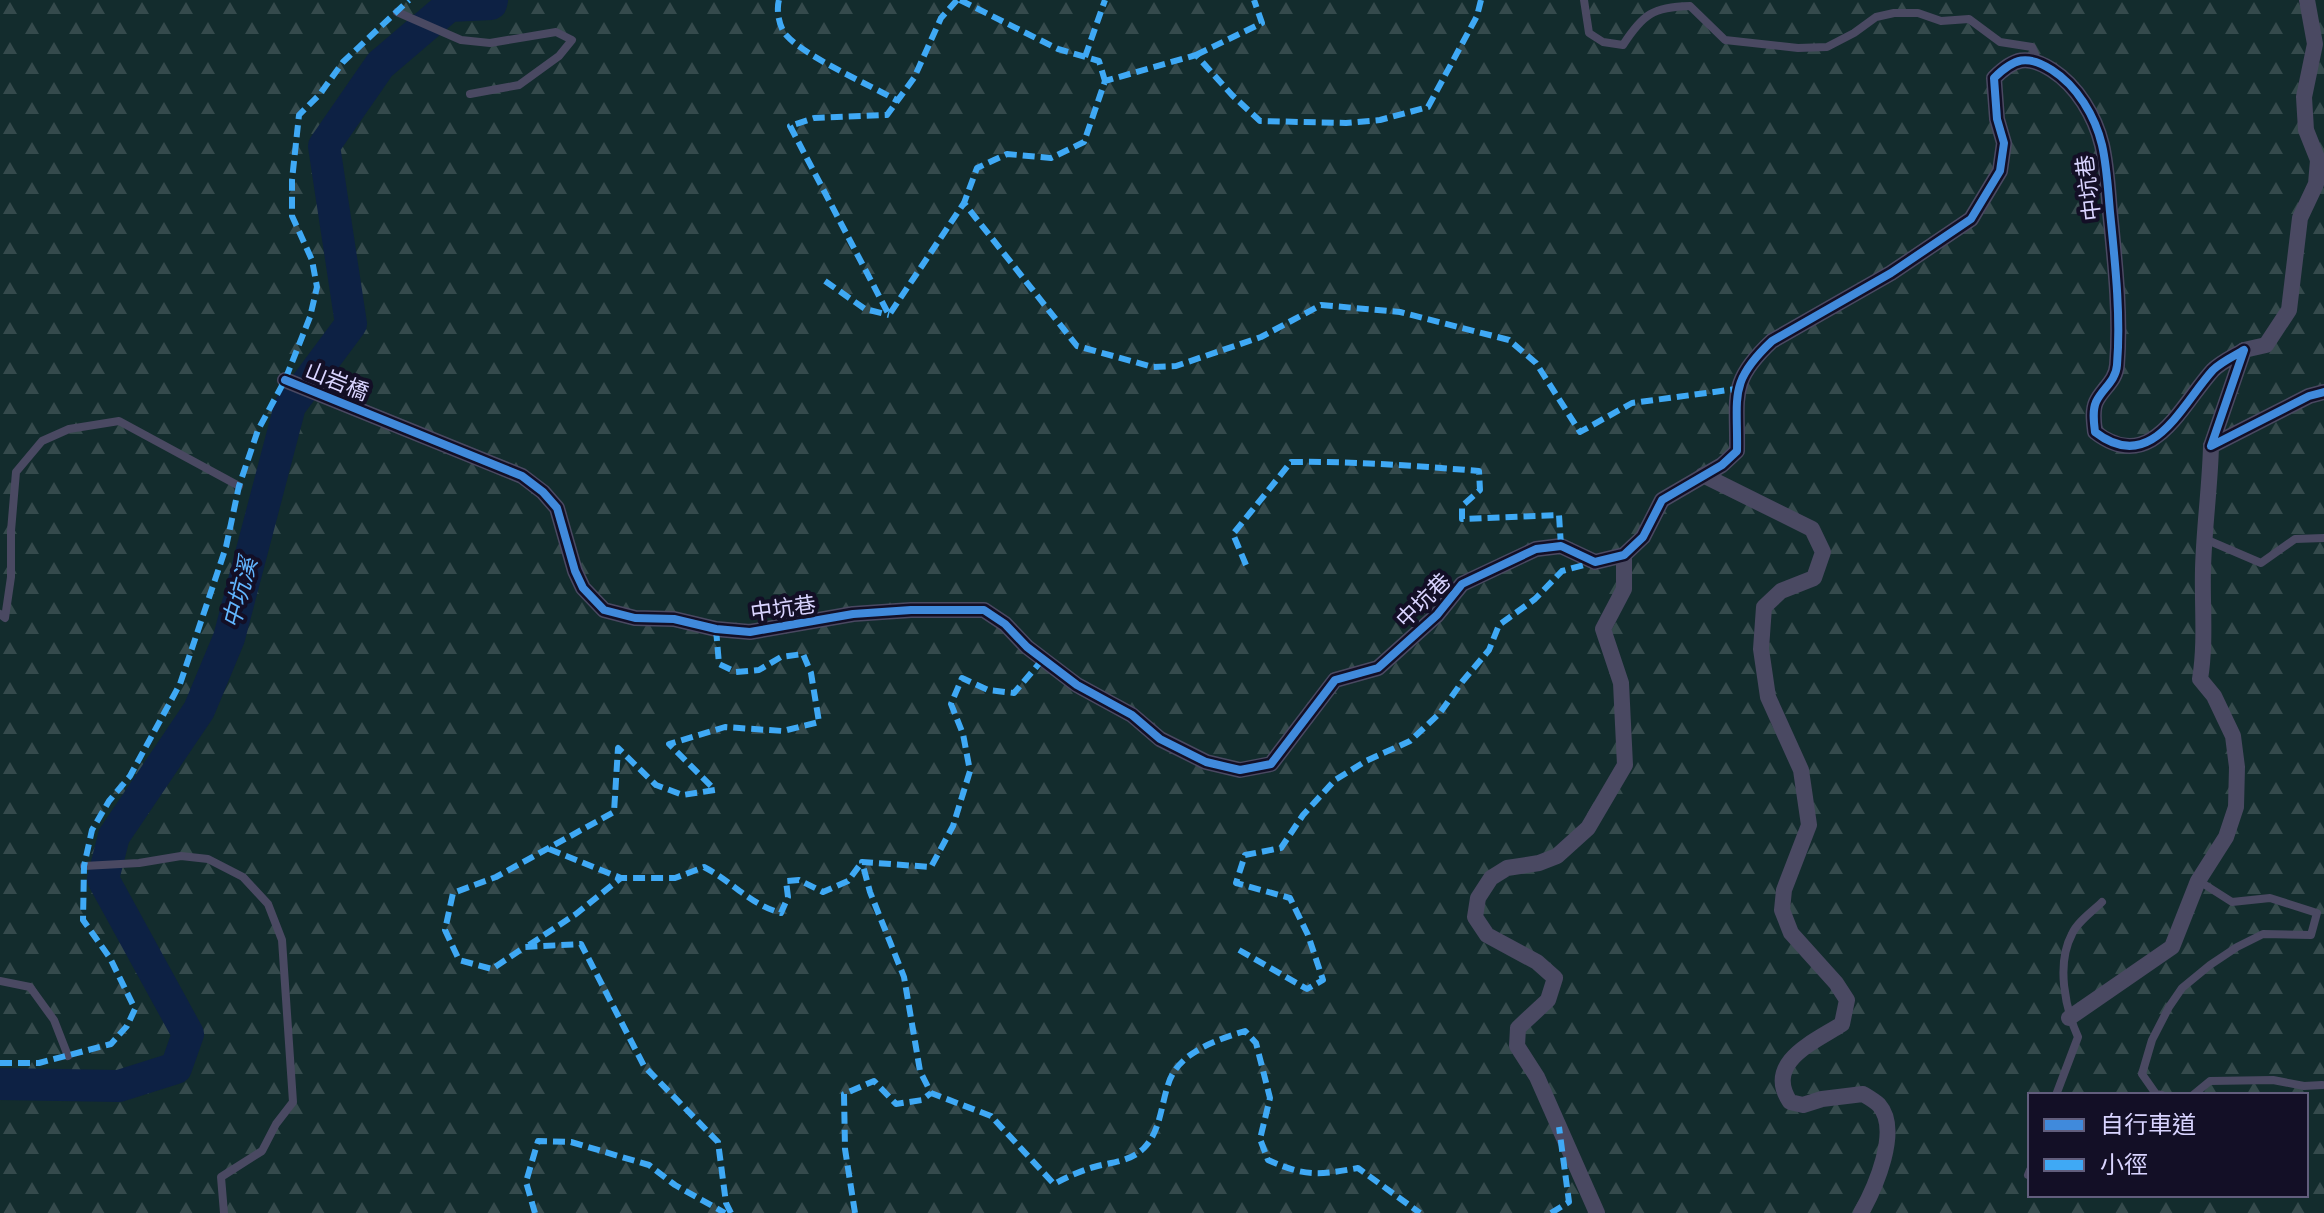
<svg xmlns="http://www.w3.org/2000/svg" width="2324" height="1213" font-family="'DejaVu Sans','Noto Sans TC',sans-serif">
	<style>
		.forest { fill: url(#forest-firs); fill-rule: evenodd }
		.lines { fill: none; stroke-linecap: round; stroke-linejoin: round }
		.river { stroke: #0d2144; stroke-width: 32 }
		.lane { stroke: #4a4962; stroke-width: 8 }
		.street { stroke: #4a4962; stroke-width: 16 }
		.quiet { stroke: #3fa9f5; stroke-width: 6; stroke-dasharray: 12 6; stroke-linecap: butt }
		.cycleway-casing { stroke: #130f26; stroke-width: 13 }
		.cycleway { stroke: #408adc; stroke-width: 8 }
		.labels { text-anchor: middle; stroke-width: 8; stroke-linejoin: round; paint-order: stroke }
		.street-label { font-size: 22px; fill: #d9d4ff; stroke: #130f26 }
		.water-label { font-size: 24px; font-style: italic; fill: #62b6ff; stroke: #130f26 }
	</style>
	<defs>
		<pattern id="forest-firs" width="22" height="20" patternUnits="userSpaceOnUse" patternTransform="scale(2)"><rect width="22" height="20" fill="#132c2d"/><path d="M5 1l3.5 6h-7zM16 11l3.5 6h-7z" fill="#354a4c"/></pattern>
	</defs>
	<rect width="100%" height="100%" fill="#161421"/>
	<!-- forest -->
	<path class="forest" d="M0 0H2324V1213H0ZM2030 1095H2306V1195H2030Z"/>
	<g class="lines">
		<!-- river -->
		<polyline class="river" points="0,1084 119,1086 176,1068 188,1034 103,879 114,836 199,710 229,638 290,406 351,324 324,146 380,65 449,6 491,4 492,0"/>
		<!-- lane -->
		<g class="lane">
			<path d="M1584 0 1589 33 1603 42 1623 45C1643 14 1653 7 1690 6L1725 40 1798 48 1827 47 1854 33 1876 17 1894 13H1918L1941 21 1969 19 2000 42 2032 47 2038 61"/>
			<polyline points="397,12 461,40 490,43 556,32 572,40 559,56 519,85 470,94"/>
			<polyline points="2205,539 2261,563 2295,539 2324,538"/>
			<polyline points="0,614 5,618 11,577 11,531 16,472 42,441 69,429 119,421 239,486"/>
			<polyline points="84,866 139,863 181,856 208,859 243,877 268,904 282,940 293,1102 276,1124 262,1151 221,1177 224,1213"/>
			<polyline points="0,981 30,987 54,1020 68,1056"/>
			<path d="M2056 1095 2078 1037C2065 1008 2056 964 2072 934 2077 922 2093 911 2102 902"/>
			<polyline points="2162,1095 2156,1094 2142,1074 2152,1040 2169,1007 2182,988 2210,965 2237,947 2263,934 2311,935 2317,913 2270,898 2232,902 2199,881"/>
			<polyline points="2193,1095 2210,1081 2273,1080 2304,1086 2322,1085"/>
			<polyline points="2028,1175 2030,1170"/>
		</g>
		<!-- street -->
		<g class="street">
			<polyline points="2244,350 2266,345 2289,310 2300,218 2316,184 2318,160 2306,130 2304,97 2315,44 2307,0"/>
			<path d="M285 380 522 476 543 492 557 508 575 571 583 588 604 610 635 618 674 619 716 629 750 632 853 614 911 610H984L1005 624 1027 647 1077 685 1132 715 1160 739 1206 762 1240 770 1271 764 1335 680 1378 668 1437 615 1462 584 1536 549 1561 546 1595 562 1624 555 1643 537 1662 500 1722 465 1737 451C1738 396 1728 382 1772 341L1891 273 1971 219 2000 171 2004 143 1997 119 1994 78C2014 58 2027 54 2052 70 2077 86 2095 116 2102 145 2107 167 2108 190 2110 212 2115 262 2121 315 2117 365 2116 381 2102 389 2096 402 2092 411 2094 423 2095 432 2152 476 2181 405 2213 370 2221 362 2234 356 2244 350L2211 446 2309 396 2324 392"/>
			<path d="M1703 475 1812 529 1823 552 1814 578 1781 591 1764 607 1761 649 1768 697 1801 770 1809 825 1784 890 1782 910 1791 933 1836 983 1847 1000 1842 1024C1814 1042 1764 1062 1790 1102L1803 1105 1822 1099 1863 1094C1868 1097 1875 1101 1879 1105 1901 1130 1875 1188 1861 1213"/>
			<path d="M2069 1018 2172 947 2198 881 2226 837 2236 807 2237 767 2233 736 2214 696 2200 679C2206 643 2202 606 2203 569 2204 528 2210 487 2211 446"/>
			<polyline points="1597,1213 1537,1077 1517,1046 1518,1028 1548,1000 1555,978 1537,962 1487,935 1475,917 1478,898 1491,878 1507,868 1539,863 1557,856 1588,828 1625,765 1621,683 1603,629 1624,589 1624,555"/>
		</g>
		<!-- quiet -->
		<g class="quiet">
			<path d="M779 0C776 10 779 28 787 36 806 57 870 85 898 101"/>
			<polyline points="957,0 941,18 914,78 887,115 814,118 790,126 889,315 964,203"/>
			<polyline points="960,0 1058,49 1099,61 1105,81"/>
			<polyline points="1481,0 1477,16 1428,107 1380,120 1346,123 1260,121 1232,95 1196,55 1105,81 1084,142 1051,158 1007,154 977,168 964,203 1077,346 1153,367 1176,366 1261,337 1321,305 1400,312 1509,340 1536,363 1580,432 1632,403 1736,389"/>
			<polyline points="1196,55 1262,23 1254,0"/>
			<polyline points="1085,57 1105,0"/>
			<polyline points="825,281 865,309 889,315"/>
			<path d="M1246 565 1233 534 1291 462C1354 461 1417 466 1479 471L1480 490 1462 506V519L1559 515 1561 546"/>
			<polyline points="716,629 719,664 736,672 759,670 781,657 803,654 811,673 819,722 783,731 725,727 669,744 715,790 683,795 656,785 618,748 614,812 496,877 453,893 445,930 459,960 492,969 525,947 581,944 644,1066 718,1142 726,1203 731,1213"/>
			<path d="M1043 659 1014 693 988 690 962 678 951 704 963 734 970 771 953 826 931 867 862 862 870 892 904 977 920 1071 931 1093 991 1116 1054 1184C1067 1177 1080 1171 1094 1167 1111 1162 1130 1162 1144 1148 1160 1132 1161 1106 1168 1085 1177 1053 1216 1040 1245 1031L1256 1043 1270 1098 1260 1139 1268 1160C1306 1177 1318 1175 1358 1168L1420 1213"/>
			<polyline points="549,849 621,878"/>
			<path d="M529 945 576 914 621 878H675L704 867C733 882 749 904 781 913L788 897 786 881 799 880 823 892 848 881 862 862"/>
			<polyline points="1239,950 1307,989 1323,980 1308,935 1290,898 1236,883 1245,855 1281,848 1303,815 1335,780 1366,761 1410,741 1440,713 1462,682 1489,650 1499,625 1535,599 1562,571 1595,562"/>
			<polyline points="0,1063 39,1063 111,1044 127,1026 135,1009 110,958 83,920 84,866 92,830 109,801 130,776 180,684 226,547 239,486 258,430 285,380 310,317 317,287 312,260 292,216 292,180 299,115 320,94 343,62 409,0"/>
			<polyline points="535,1213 526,1182 538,1141 571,1142 649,1165 675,1185 725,1213"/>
			<polyline points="855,1213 845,1149 844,1094 874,1081 896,1104 922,1100 931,1093"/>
			<polyline points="1551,1213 1569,1202 1559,1127"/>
		</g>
		<!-- cycleway casing -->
		<g class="cycleway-casing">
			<path id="cycleway" d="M285 380 522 476 543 492 557 508 575 571 583 588 604 610 635 618 674 619 716 629 750 632 853 614 911 610H984L1005 624 1027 647 1077 685 1132 715 1160 739 1206 762 1240 770 1271 764 1335 680 1378 668 1437 615 1462 584 1536 549 1561 546 1595 562 1624 555 1643 537 1662 500 1722 465 1737 451C1738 396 1728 382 1772 341L1891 273 1971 219 2000 171 2004 143 1997 119 1994 78C2014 58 2027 54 2052 70 2077 86 2095 116 2102 145 2107 167 2108 190 2110 212 2115 262 2121 315 2117 365 2116 381 2102 389 2096 402 2092 411 2094 423 2095 432 2152 476 2181 405 2213 370 2221 362 2234 356 2244 350L2211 446 2309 396 2324 392"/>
		</g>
		<!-- cycleway -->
		<use href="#cycleway" class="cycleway"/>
	</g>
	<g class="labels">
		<!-- street labels -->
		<g class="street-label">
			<text transform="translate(2088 188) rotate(-97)" y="8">中坑巷</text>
			<text transform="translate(337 381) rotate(22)" y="8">山岩橋</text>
			<text transform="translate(1423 600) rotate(-45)" y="8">中坑巷</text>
			<text transform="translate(783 608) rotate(-8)" y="8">中坑巷</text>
		</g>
		<!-- water labels -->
		<g class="water-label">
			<text transform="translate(240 593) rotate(-75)" y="8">中坑溪</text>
		</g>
	</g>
	<!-- legend -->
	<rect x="2028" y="1093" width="280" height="104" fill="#130f26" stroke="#625e7d" stroke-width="2"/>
	<rect x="2044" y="1119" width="40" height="12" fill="#408adc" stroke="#625e7d" stroke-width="2"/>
	<text x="2100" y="1133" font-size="24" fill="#d9d4ff">自行車道</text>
	<rect x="2044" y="1159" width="40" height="12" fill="#3fa9f5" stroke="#625e7d" stroke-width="2"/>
	<text x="2100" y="1173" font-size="24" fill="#d9d4ff">小徑</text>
</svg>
